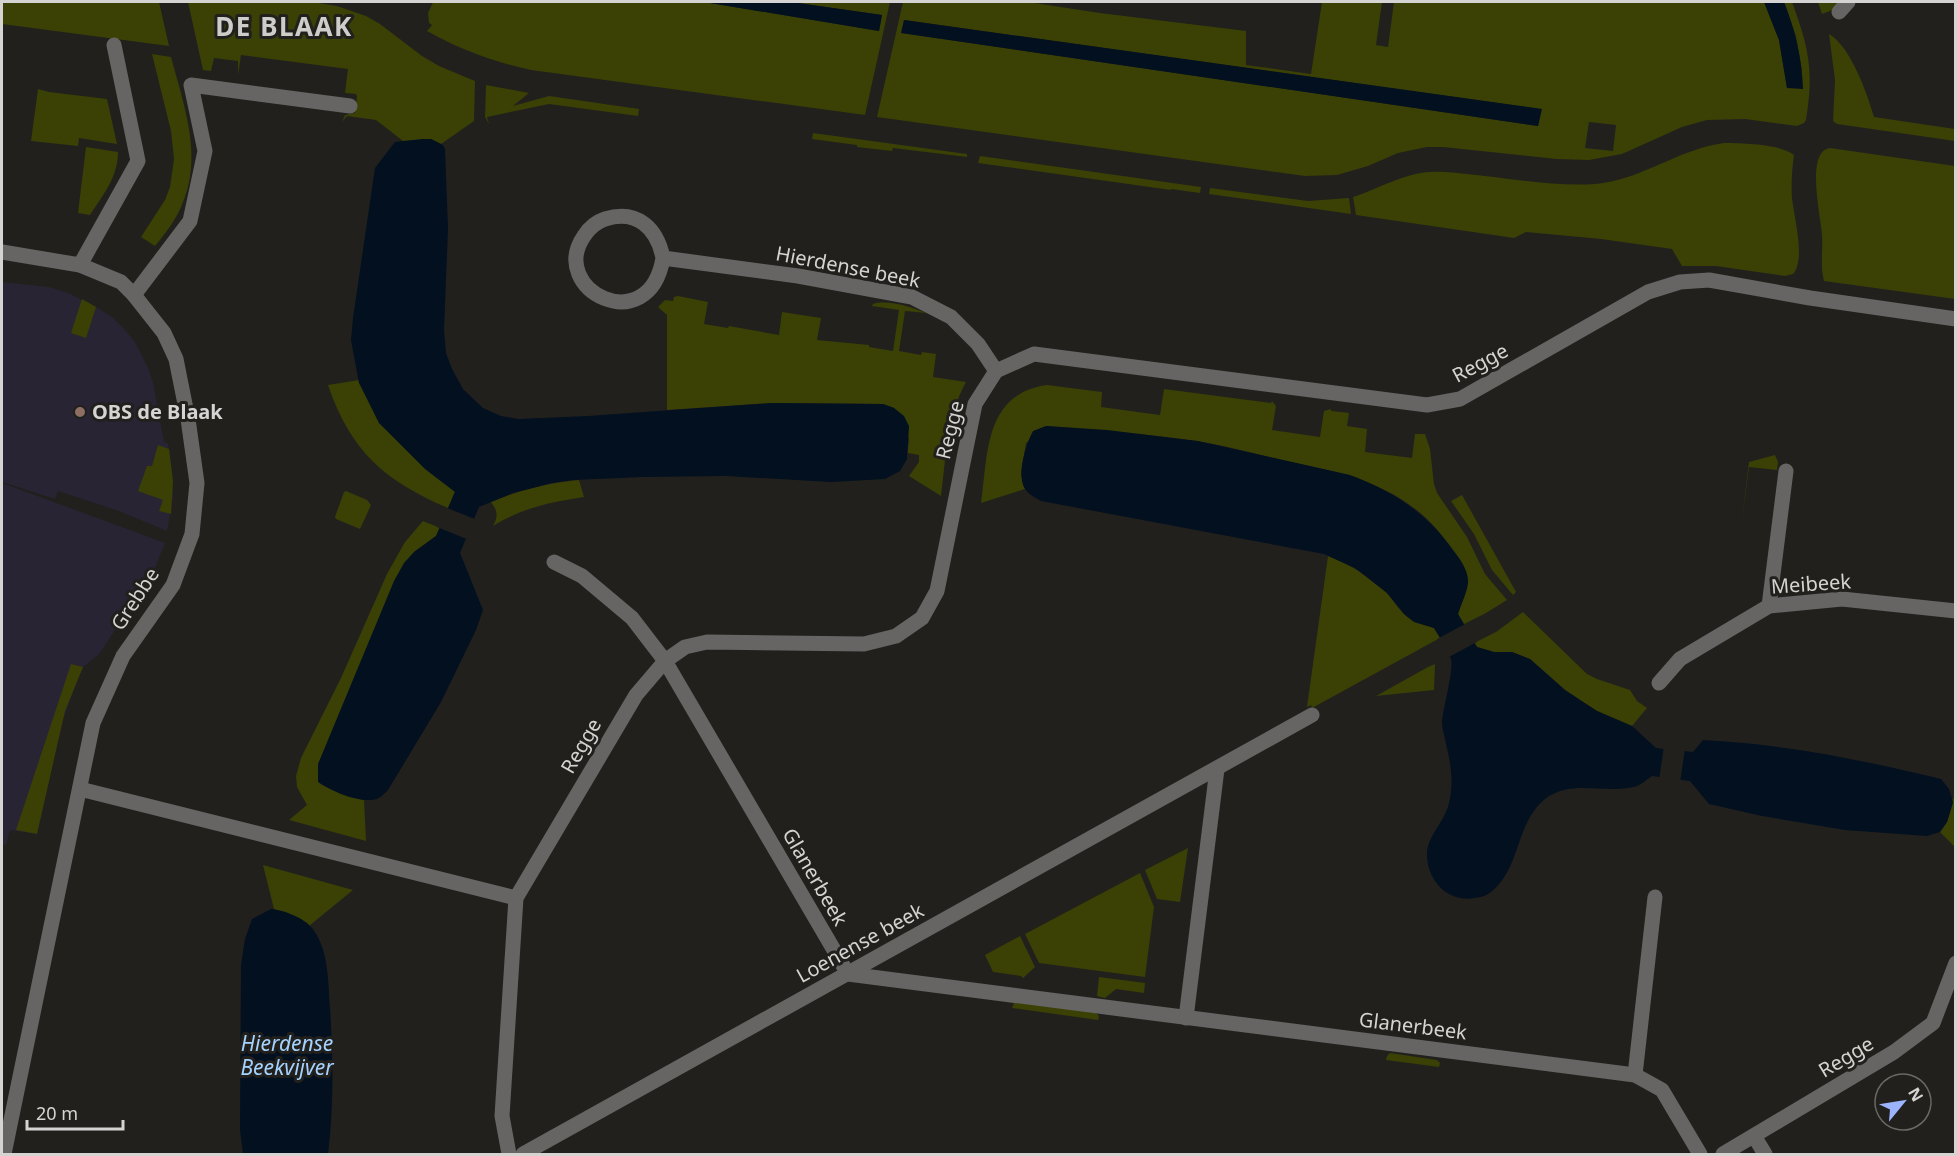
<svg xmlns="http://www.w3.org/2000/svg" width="1957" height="1156" font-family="'Noto Sans',sans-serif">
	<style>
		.education { fill: #292434 }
		.green { fill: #3b4005; fill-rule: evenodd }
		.water { fill: #021020 }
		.pier { fill: #21201d }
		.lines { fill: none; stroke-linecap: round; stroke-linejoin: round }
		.minor { stroke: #666564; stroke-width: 15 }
		.education-dot { fill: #8d6e63; stroke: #21201d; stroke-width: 2 }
		.labels { text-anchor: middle; stroke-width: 6; stroke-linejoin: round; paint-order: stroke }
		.street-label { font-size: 20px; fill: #d5d4d2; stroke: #21201d }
		.poi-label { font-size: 20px; font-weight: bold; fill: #d5d4d2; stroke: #21201d; text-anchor: start }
		.water-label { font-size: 21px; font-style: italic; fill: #a5d2ff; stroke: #21201d }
		.district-label { font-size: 26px; font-weight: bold; letter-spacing: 1.5px; fill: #cecdc9; stroke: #21201d }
	</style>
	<rect width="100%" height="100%" fill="#21201d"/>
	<!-- education -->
	<g class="education">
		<polygon points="2,282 49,287 68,293 96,307 112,317 123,328 135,342 148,368 153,382 164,442 168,444 169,449 172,473 173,497 167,531 119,511 58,491 55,499 2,482"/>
		<polygon points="2,483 165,543 154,570 137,597 99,654 83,667 76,684 61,725 37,834 10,830 6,845 2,844"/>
	</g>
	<!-- green -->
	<g class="green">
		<polygon points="2,2 159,2 169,46 2,24"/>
		<polygon points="188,2 313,2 337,6 366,16 380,24 422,56 439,66 475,81 474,121 441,144 431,139 403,141 376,120 347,116 342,122 345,115 355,113 357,96 356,94 345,93 348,69 241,55 238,75 238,61 214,58 211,71 203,70"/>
		<path d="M433 2H704L879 31 882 15 791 2H890L865 115 531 70C494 62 461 50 427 31L432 25 429 23 428 13Z"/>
		<path d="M903 2H1028L1100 13 1246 31V65L1311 74 1322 2H1382L1376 45 1388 47 1394 2H1764L1779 40 1787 88 1802 71 1796 36 1784 2H1792C1809 48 1814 71 1806 120L1804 123 1797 126 1745 119 1707 120 1682 127 1622 154 1589 160 1556 159 1443 147H1427L1398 153 1368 166 1337 175 1305 176 877 117ZM904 20 1541 109 1538 126 902 33ZM1589 122 1616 125 1613 151 1585 148Z"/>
		<polygon points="1818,2 1842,2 1835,9 1822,14"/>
		<path d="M1829 34C1851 47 1867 93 1874 117L1955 129V141L1837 124 1833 121 1835 80Z"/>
		<path d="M152 54 171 57C184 106 204 158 181 207 175 221 165 234 155 246L141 237 165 200 170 187 174 159 171 131Z"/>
		<polygon points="486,85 529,93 513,106 549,96 639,109 638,116 549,104 487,117 489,124 485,117"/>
		<polygon points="38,89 49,92 107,99 117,144 79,138 78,146 31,141"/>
		<polygon points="813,133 967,154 967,157 893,148 892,151 857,147 857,145 812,139"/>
		<path d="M1724 143C1741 143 1781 144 1794 155 1792 169 1791 184 1792 198 1794 217 1806 260 1793 274L1785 276 1716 266H1682L1672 249 1601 239 1526 232 1514 238 1356 215 1353 197C1379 189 1403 173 1431 172 1443 171 1455 173 1467 174 1506 178 1556 187 1595 184 1642 180 1678 149 1724 143Z"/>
		<path d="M86 147 118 152C118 177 103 195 90 215L78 213Z"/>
		<path d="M1830 148 1955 166V299L1824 281C1820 267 1823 250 1822 235 1821 217 1805 151 1830 148Z"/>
		<polygon points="980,156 1201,187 1200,193 1171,189 1171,190 978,163"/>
		<polygon points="1210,188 1308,201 1349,198 1351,214 1209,194"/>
		<path d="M678 296 708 302 704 324 728 328 729 326 779 335 782 312 821 318 817 340 869 345V347L893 351 899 310 872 306 873 304C886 299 913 307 926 313L905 311 899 351 921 355 922 352 936 354 933 377 966 382C947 416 946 458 941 496L909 476 919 462V455L908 453 907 459 909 439 894 408 883 404 772 403 667 410V315L658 307 665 300 673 301 674 297Z"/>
		<polygon points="82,299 96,307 86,338 71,333"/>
		<path d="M359 380 379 423 455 491 448 508C385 481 351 452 328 385Z"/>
		<path d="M1047 385 1102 392 1101 407 1160 415 1164 389 1271 403 1272 401 1276 406 1272 430 1320 437 1324 411 1331 409V411L1349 413 1347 426 1367 429 1365 452 1412 458 1415 434H1425L1430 449 1434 484 1437 493 1467 537 1485 574 1507 600 1486 613 1464 624 1458 614 1468 582C1456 559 1446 536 1426 518 1385 480 1333 471 1280 460 1252 453 1224 445 1195 441 1146 434 1096 430 1046 426L1026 443 1021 474 1025 489 981 503C988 454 984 394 1047 385Z"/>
		<polygon points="158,445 169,449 173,481 171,514 159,511 163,500 138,491 147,466 152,466"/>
		<polygon points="1775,455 1778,462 1777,470 1749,467 1741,526 1749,462"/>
		<path d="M579 480 584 497C551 502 522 508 493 526 498 517 498 511 491 502 520 490 548 483 579 480Z"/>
		<polygon points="346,491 367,500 371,505 360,529 336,519 335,517 344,492"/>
		<polygon points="1462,495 1516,592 1513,595 1492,570 1474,534 1451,501"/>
		<polygon points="423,521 440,528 436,536 414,552 355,797 364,800 366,841 289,820 307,805 297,787 296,776 301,758 341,678 387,574 405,542"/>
		<path d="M1328 556C1350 565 1368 575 1385 591 1392 598 1397 607 1404 614 1412 622 1423 624 1434 628L1440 638 1312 708 1311 705 1307 707Z"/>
		<polygon points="1523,612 1587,674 1597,679 1630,690 1637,701 1647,708 1632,726 1597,711 1581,701 1565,690 1530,659 1512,652 1494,652 1477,647 1474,643 1496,632"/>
		<polygon points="71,664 83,667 65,711 37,834 16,830"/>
		<polygon points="1435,664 1434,690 1376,696 1428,667"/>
		<polygon points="1955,797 1955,847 1940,832 1947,822 1953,803 1952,800"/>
		<polygon points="1188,848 1180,902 1157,899 1145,870"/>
		<polygon points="263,865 353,890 309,926 295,916 274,909"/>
		<polygon points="1140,873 1154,907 1145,977 1039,963 1025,934"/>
		<polygon points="1020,936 1035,967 1023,978 1021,976 993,972 985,955"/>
		<polygon points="1099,977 1145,983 1144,993 1116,989 1105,998 1097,996"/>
		<polygon points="1016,1002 1096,1013 1099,1016 1098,1020 1012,1008 1014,1003"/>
		<polygon points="1390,1053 1437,1060 1440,1063 1439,1067 1386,1060 1387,1056"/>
	</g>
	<!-- water -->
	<g class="water">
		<polygon points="704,2 791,2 882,15 879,31"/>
		<path d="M1764 2H1784C1795 30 1802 58 1803 89L1787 88 1779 40Z"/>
		<polygon points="904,20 1542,109 1538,126 901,33"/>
		<path d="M423 139H431L443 145 445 149 448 229 444 330 446 353 452 369 463 389 483 408 501 416 519 419 588 416 772 403 883 404 894 408 904 416 909 426 907 459 900 471 885 479 831 482 726 476 642 477 573 480 552 483 513 493 479 507 460 553 483 610 476 630 441 702 388 790C385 793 381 797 377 799 360 804 331 791 318 782V764L394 581 404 563 414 552 436 536 455 492 425 469 379 423 359 383 351 340 353 318 375 168 395 142Z"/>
		<path d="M1046 426 1107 430 1198 441 1350 475C1393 491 1427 513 1453 550 1460 559 1469 571 1468 583 1467 593 1461 604 1458 614L1477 647 1494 652H1512L1530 659 1565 690 1597 711 1632 726 1656 748 1693 752 1703 740C1784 744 1863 760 1941 779L1949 789 1953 802 1947 822 1940 832 1927 836 1845 830 1762 816 1709 804 1690 781 1652 776C1646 780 1640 786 1633 787 1604 794 1571 779 1545 799 1515 823 1521 869 1491 892 1486 896 1481 897 1475 898 1449 903 1428 882 1427 856 1426 837 1445 822 1449 803 1454 783 1451 764 1446 744 1445 737 1442 729 1442 722 1443 708 1454 670 1451 659 1449 649 1439 637 1434 628L1414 622 1404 614 1387 593 1355 568 1324 554 1041 501C1036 498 1028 494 1025 489 1016 475 1026 444 1033 431Z"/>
		<path d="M271 909C284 910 304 918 312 928 329 949 328 982 330 1008 333 1057 334 1105 328 1154H243L240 1130 241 965 245 939 252 919Z"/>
	</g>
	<!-- pier -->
	<g class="pier">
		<polygon points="445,507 477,520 469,540 437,527"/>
		<polygon points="1467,623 1477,642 1447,658 1437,639"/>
		<polygon points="1664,746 1685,748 1680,783 1659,780"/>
	</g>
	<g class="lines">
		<!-- minor -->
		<g class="minor">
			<polyline points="1839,12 1848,2"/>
			<polyline points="2,252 80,265 121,282 134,295 164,333 176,359 188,419 197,483 192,534 173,585 123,656 93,723 4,1154"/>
			<path d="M663 258C657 228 637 209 605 219 596 222 589 228 584 236 547 290 649 341 663 258L798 276 912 297 951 317 978 344 996 371"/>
			<polyline points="80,265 138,161 114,45"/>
			<polyline points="134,295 190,221 205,151 191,85 350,106"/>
			<polyline points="554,562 582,576 632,618 665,661 848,974 1635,1075 1662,1090 1700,1154"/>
			<polyline points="1769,606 1786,471"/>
			<polyline points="1659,683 1680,659 1769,606 1842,599 1956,611"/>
			<polyline points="80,789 516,898"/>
			<polyline points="1186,1018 1217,769"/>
			<polyline points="1635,1075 1655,897"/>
			<polyline points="1754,1136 1765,1154"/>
			<polyline points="509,1154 502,1116 516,898 636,695 665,661 685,647 707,642 864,644 896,636 922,618 937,591 975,404 996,371 1034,354 1427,405 1460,399 1648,292 1680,282 1709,280 1810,298 1956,319"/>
			<polyline points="523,1154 1312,715"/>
			<polyline points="1723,1154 1894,1052 1933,1023 1956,963"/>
		</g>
	</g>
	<!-- markers -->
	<circle class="education-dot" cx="80" cy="412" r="6"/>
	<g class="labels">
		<!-- street labels -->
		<g class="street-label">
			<text transform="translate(848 267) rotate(11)" y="7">Hierdense beek</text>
			<text transform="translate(1480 363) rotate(-28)" y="7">Regge</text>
			<text transform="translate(950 430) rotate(-76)" y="7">Regge</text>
			<text transform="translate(1811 584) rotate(-4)" y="7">Meibeek</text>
			<text transform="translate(135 599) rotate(-57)" y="7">Grebbe</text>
			<text transform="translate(581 746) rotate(-60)" y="7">Regge</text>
			<text transform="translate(815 877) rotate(60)" y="7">Glanerbeek</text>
			<text transform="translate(860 943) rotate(-29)" y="7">Loenense beek</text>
			<text transform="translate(1413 1026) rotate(7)" y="7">Glanerbeek</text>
			<text transform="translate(1846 1057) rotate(-31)" y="7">Regge</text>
		</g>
		<!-- poi labels -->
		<g class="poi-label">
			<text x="92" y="419">OBS de Blaak</text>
		</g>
		<!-- water labels -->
		<g class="water-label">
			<text x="287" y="1051">Hierdense<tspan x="287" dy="24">Beekvijver</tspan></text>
		</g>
		<!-- district labels -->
		<g class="district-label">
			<text x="284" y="36">DE BLAAK</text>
		</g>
	</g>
	<!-- border -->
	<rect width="1957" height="1156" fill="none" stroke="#d5d4d2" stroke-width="6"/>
	<!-- north arrow -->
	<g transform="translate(1903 1102) rotate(60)"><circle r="28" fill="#21201d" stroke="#696865" stroke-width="1.5"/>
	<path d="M0-4.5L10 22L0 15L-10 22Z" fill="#9cb4fd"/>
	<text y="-9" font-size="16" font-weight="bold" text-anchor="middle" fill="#d5d4d2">N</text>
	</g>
	<!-- scale -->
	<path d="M27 1120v9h96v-9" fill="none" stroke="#d5d4d2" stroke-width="3"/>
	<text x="36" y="1120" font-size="18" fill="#d5d4d2" stroke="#21201d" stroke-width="4.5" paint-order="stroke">20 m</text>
</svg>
